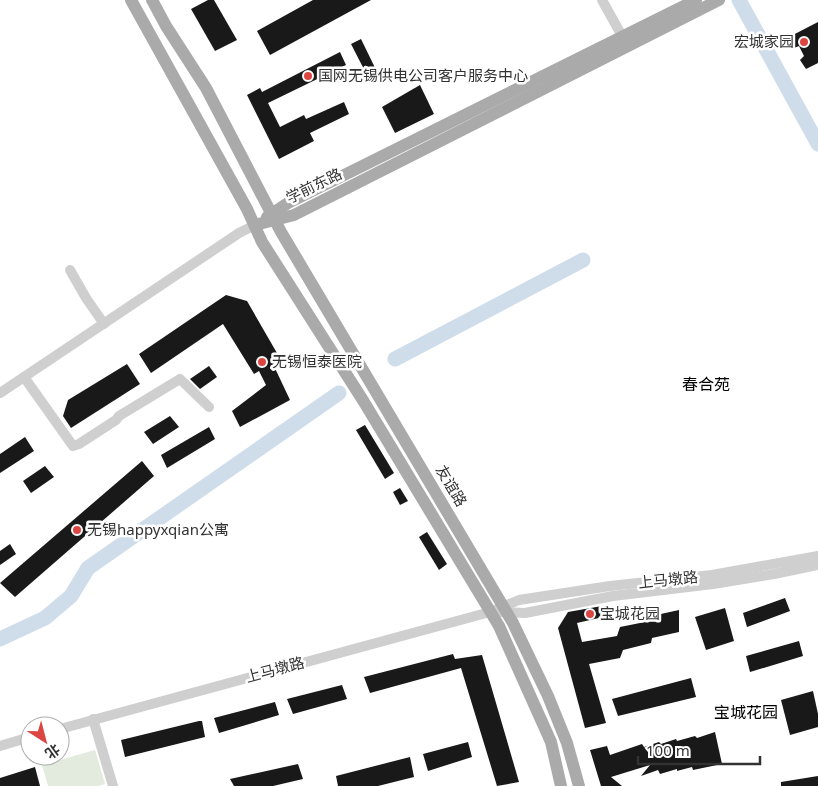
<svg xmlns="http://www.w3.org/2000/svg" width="818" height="786" font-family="'Noto Sans','Noto Sans SC',sans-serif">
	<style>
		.green { fill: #e3eade }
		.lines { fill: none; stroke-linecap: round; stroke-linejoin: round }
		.river { stroke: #cfddeb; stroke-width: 15 }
		.building { fill: #191919 }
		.minor { stroke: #cfcfcf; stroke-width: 10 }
		.major { stroke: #aaa; stroke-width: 12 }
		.poi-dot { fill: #db4641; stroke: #fff; stroke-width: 2 }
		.labels { text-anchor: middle; stroke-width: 5; stroke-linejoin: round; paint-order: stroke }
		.poi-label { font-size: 15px; fill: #323232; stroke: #fff; text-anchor: start }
		.street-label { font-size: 15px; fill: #323232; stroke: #fff }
		.neighbourhood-label { font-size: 16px; fill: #000; stroke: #fff }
	</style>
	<rect width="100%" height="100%" fill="#fff"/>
	<!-- green -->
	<polygon class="green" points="95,750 105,784 98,786 48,786 42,765"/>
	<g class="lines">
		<!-- river -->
		<g class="river">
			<polyline points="739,0 818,144"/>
			<polyline points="395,359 583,260"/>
			<polyline points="0,639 45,618 71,596 88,568 339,393"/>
		</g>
	</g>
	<!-- building -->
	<g class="building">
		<polygon points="208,0 214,0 237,40 215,51 191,9"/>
		<polygon points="313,0 371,0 270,55 257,31"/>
		<polygon points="818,22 818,63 806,69 800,60 804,56 799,46 794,48 789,37"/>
		<polygon points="361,39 380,78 371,83 351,44"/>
		<polygon points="340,52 346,65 268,103 280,127 304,115 306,119 344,102 349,114 310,133 314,141 279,159 247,95 260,88 262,92"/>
		<polygon points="420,85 434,114 395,133 382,107"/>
		<polygon points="226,295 247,301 281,360 273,364 290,400 240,427 232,411 266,385 259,371 254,374 223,324 151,373 139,354"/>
		<polygon points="127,364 140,384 71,428 63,416 68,400"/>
		<polygon points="209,366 217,377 200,389 190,379"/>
		<polygon points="170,416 179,427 153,444 144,432"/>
		<polygon points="365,425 394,473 385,479 356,430"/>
		<polygon points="209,427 215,439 167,468 161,455"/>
		<polygon points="25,437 34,451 0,473 0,454"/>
		<polygon points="142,461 154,476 15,597 0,583"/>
		<polygon points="45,466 54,477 31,493 23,481"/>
		<polygon points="400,488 408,501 400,505 393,492"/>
		<polygon points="427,532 447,564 439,570 419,537"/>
		<polygon points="10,544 16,554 0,565 0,551"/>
		<polygon points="785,598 790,611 747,627 743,613"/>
		<polygon points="602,606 603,617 577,623 582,642 617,636 620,627 645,622 647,617 679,610 679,632 652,638 651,643 623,650 620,658 589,664 606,723 585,728 558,628 568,612"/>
		<polygon points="725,608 734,641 706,650 695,617"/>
		<polygon points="799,641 803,656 750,672 746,656"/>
		<polygon points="453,654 455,659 482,655 519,782 497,786 461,668 370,693 364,677"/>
		<polygon points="691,678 696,697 618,716 612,699"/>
		<polygon points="342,685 347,699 293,714 287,699"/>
		<polygon points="813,691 818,714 818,727 790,735 781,700"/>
		<polygon points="275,702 279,715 219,733 214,718"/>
		<polygon points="199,721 202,721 205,737 125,757 121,740"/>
		<polygon points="715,732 722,764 693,770 692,767 677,771 677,769 660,774 658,770 641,776 650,765 611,777 622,786 601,786 590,750 607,746 610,755 642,744 644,747 659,742 661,744 676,739 677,741 695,736 697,738"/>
		<polygon points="468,742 472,757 428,771 423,754"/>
		<polygon points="410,757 414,777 378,786 338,786 336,776"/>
		<polygon points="298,764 303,779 273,786 234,786 230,779"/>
		<polygon points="35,767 40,786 0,786 0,778"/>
		<polygon points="818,776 818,786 781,786 781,782"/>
	</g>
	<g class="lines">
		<!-- minor -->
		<g class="minor">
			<polyline points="602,0 622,36"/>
			<polyline points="70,270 86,298 104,324"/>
			<polyline points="24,377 73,446 79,444 116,420 119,416 180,379 209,407"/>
			<polyline points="0,393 239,233 255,225"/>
			<polyline points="501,612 525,613 613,596 713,584 774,574 818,565"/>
			<polyline points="93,719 113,786"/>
			<polyline points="60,729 490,612 519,600 610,586 712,575 818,556"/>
			<polyline points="0,746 30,737"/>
		</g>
		<!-- major -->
		<g class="major">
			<polyline points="131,0 247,209 262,242 364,402 499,626 551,742 561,786"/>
			<polyline points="152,0 166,26 206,88 281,232 513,623 548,696 567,743 579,786"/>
			<polyline points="267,217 288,203 696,0"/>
			<polyline points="255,225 294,215 719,0"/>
		</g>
	</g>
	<!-- markers -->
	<g class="poi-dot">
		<circle cx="804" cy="42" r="5"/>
		<circle cx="308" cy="76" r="5"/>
		<circle cx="262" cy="362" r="5"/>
		<circle cx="77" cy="530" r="5"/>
		<circle cx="590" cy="614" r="5"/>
	</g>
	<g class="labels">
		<!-- poi labels -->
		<g class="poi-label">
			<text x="794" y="47" text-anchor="end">宏城家园</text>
			<text x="318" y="81">国网无锡供电公司客户服务中心</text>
			<text x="272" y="367">无锡恒泰医院</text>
			<text x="87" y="535">无锡happyxqian公寓</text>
			<text x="600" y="619">宝城花园</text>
		</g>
		<!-- street labels -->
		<g class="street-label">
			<text transform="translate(314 186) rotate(-26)" y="5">学前东路</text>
			<text transform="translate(451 486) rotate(59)" y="5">友谊路</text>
			<text transform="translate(668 580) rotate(-6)" y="5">上马墩路</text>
			<text transform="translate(275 670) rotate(-15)" y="5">上马墩路</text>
		</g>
		<!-- neighbourhood labels -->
		<g class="neighbourhood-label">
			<text x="706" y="390">春合苑</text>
			<text x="746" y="718">宝城花园</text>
		</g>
	</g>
	<!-- north arrow -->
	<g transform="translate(45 741) rotate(144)"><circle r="24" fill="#ffffff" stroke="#adadad"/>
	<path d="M0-4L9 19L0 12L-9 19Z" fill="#db4641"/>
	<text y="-8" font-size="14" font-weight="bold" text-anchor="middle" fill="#323232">北</text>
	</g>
	<!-- scale -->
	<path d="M638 756v8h122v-8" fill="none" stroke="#323232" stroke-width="2.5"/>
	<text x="646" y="756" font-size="15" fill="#323232" stroke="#ffffff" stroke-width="4" paint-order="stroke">100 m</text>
</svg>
